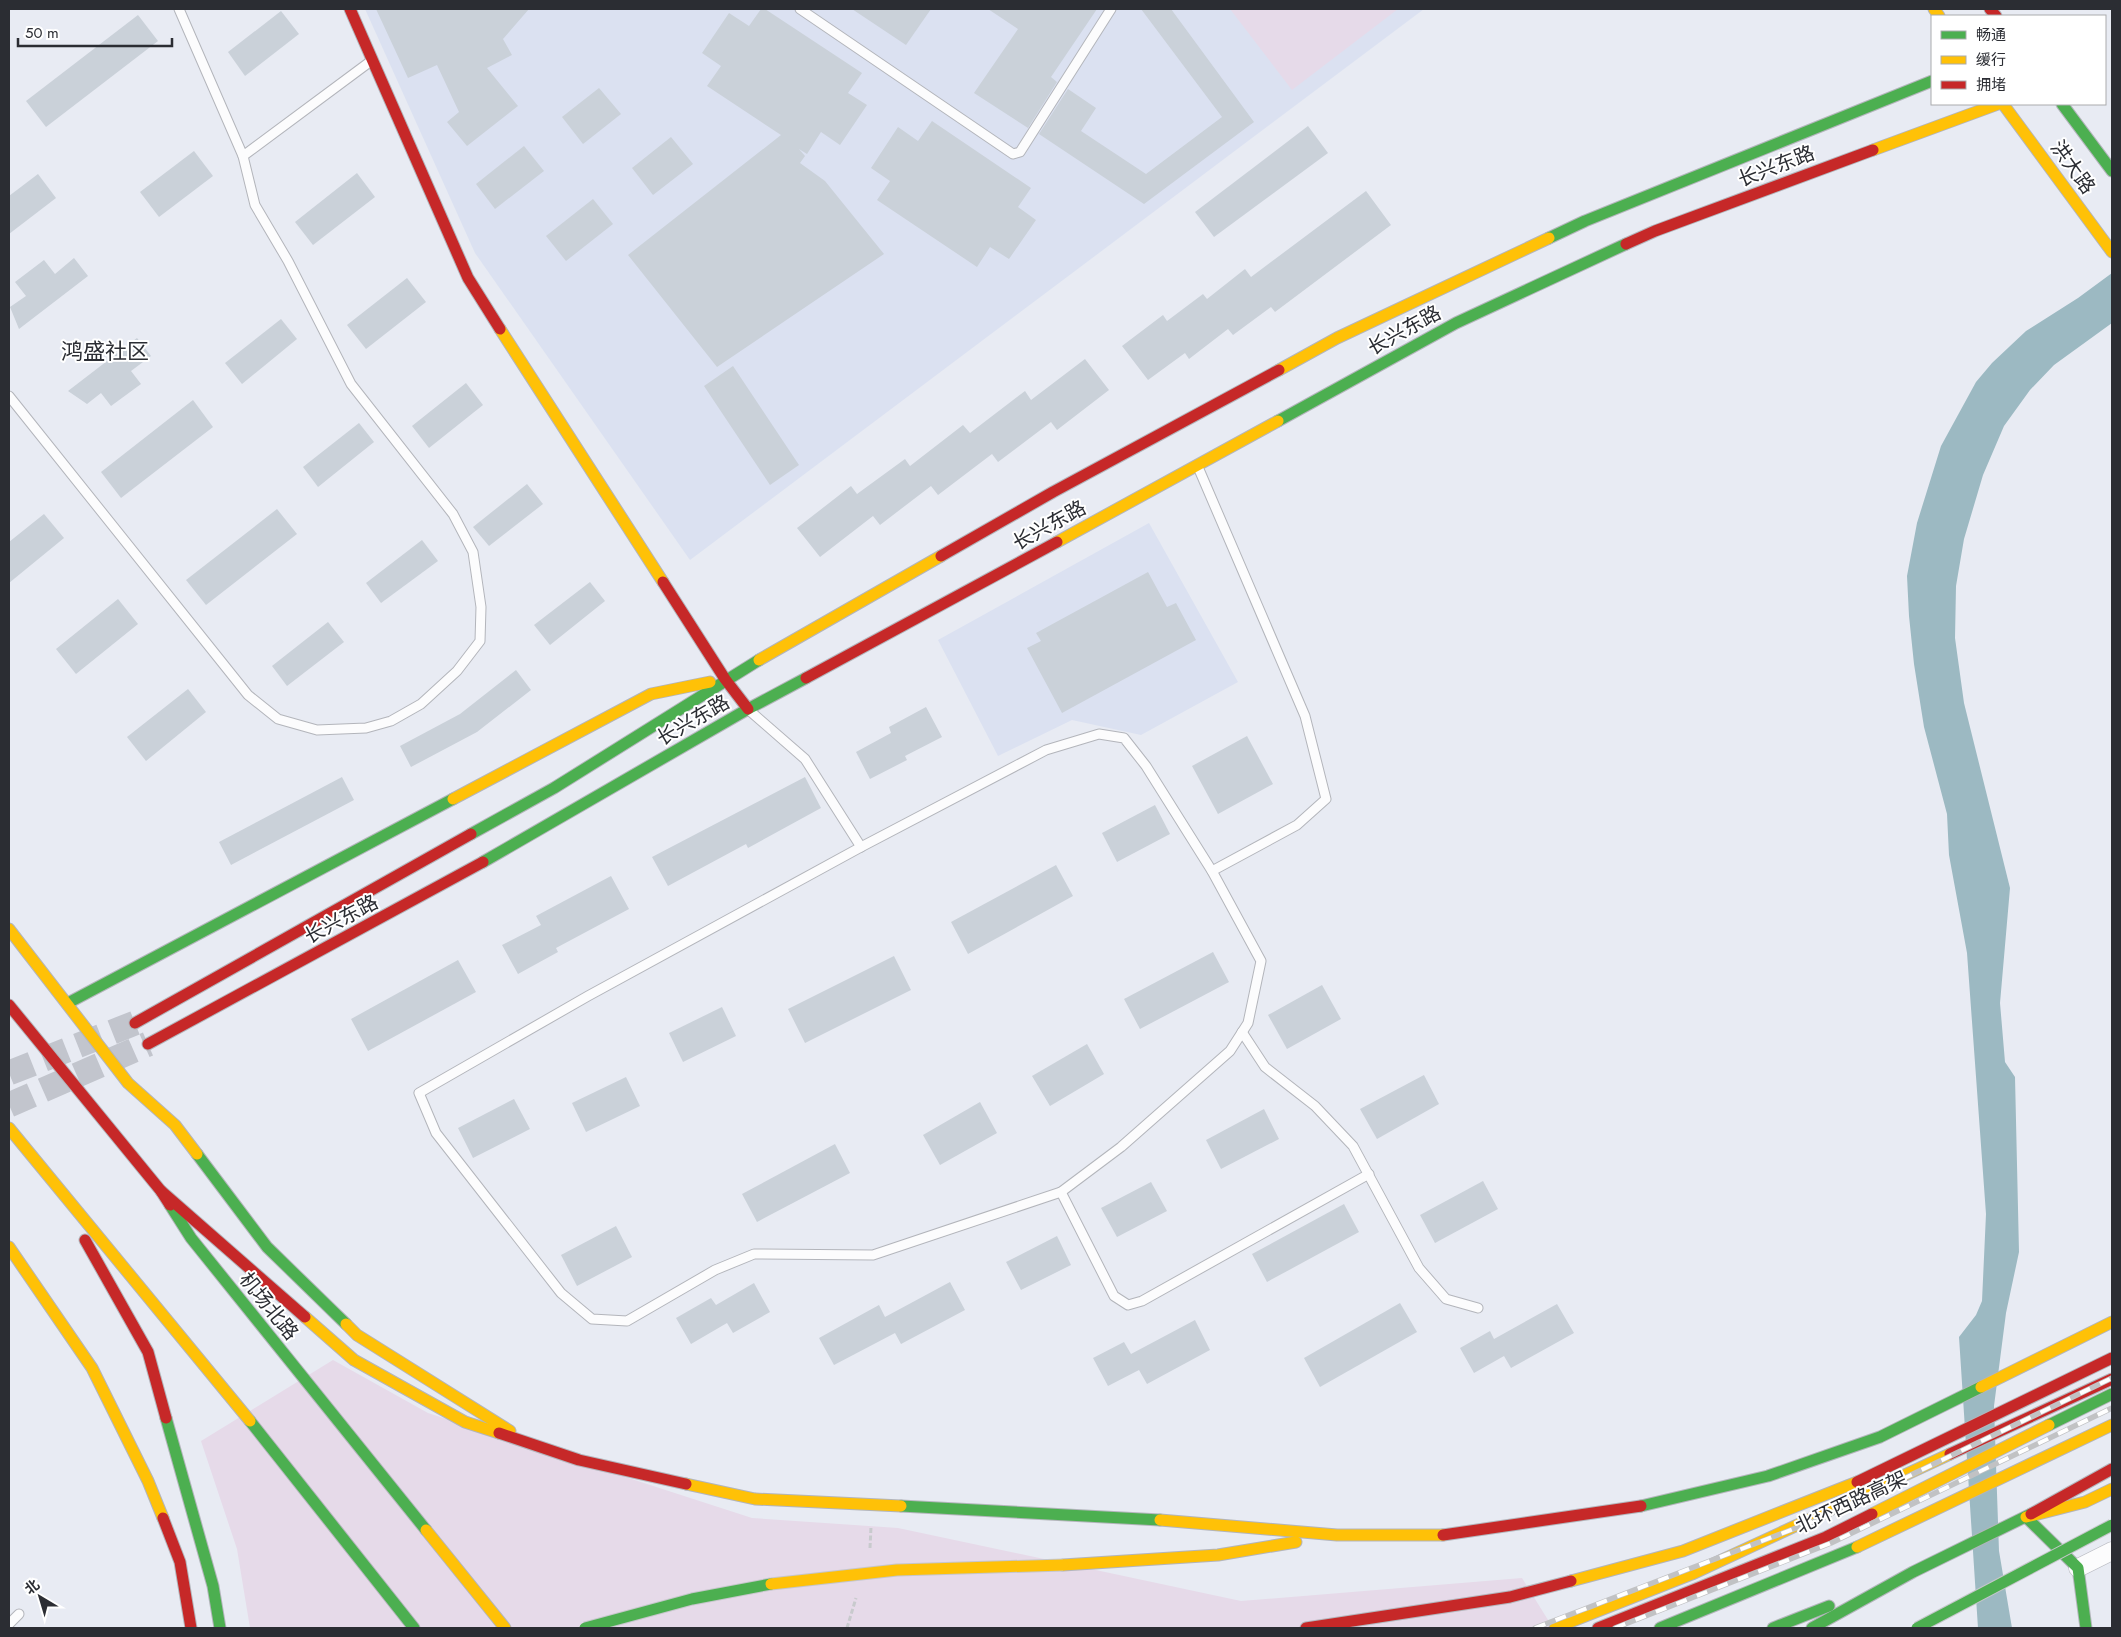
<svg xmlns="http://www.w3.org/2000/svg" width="2121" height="1637" font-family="Jost,'Noto Sans SC',sans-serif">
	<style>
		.built { fill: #dbe1f1 }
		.green { fill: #e6dae9 }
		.water { fill: #9cb9c2 }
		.building { fill: #cad1d9 }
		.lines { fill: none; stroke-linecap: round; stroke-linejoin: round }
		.secondary-tunnel { stroke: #c2c5cd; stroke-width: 25; stroke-dasharray: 25 12; stroke-linecap: butt }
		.lane-casing { stroke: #b3b5bb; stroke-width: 11 }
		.street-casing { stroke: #b3b5bb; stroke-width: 19 }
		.fast-casing { stroke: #b3b5bb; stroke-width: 13 }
		.slow-casing { stroke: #b3b5bb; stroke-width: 13 }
		.jam-casing { stroke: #b3b5bb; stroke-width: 13 }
		.path { stroke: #c8cacd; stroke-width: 3; stroke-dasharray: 5 2.5; stroke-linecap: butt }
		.lane { stroke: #fcfcfd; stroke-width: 9 }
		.street { stroke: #fcfcfd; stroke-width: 18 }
		.fast { stroke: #4caf50; stroke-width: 11 }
		.slow { stroke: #ffc107; stroke-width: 11 }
		.jam { stroke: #c62828; stroke-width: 11 }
		.rail-casing { stroke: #c1c2c4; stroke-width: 5.5 }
		.rail { stroke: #fff; stroke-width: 4; stroke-dasharray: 11; stroke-linecap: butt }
		.fast-bridge-casing { stroke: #c5c6ca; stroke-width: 13; stroke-linecap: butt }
		.slow-bridge-casing { stroke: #c5c6ca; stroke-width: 13; stroke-linecap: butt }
		.fast-bridge { stroke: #4caf50; stroke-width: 11 }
		.slow-bridge { stroke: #ffc107; stroke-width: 11 }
		.labels { text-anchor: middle; stroke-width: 4; stroke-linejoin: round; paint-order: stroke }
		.street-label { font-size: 20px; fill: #2b2d33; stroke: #fff }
		.quarter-label { font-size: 22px; fill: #2b2d33; stroke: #fff }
	</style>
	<rect width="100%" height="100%" fill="#e8ebf3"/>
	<!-- built -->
	<g class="built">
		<polygon points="365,9 1424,9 690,560 475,253"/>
		<polygon points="1149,523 1238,682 1141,735 1072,720 998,756 938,640"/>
	</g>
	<!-- green -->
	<g class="green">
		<polygon points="1230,9 1398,9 1292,90"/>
		<polygon points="333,1360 428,1413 752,1518 898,1528 1241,1601 1522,1578 1553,1628 250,1628 237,1549 201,1441"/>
	</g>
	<!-- water -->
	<polygon class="water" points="2112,273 2112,323 2054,365 2030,390 2004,426 1983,475 1964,539 1956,586 1955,638 1964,703 2010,888 2000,1003 2005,1062 2015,1077 2019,1252 2006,1313 1994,1406 1999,1551 2012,1628 1978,1628 1959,1337 1976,1315 1982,1301 1986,1214 1967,953 1949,855 1947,814 1924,727 1914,664 1909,616 1907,576 1917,523 1941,446 1976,382 1992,363 2026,331 2078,298"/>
	<!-- building -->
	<g class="building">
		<polygon points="376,9 529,9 503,39 512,55 487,68 518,106 467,146 447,122 459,112 437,65 408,78"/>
		<polygon points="761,9 765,9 862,73 848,93 867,105 840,145 821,132 807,154 799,149 805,156 800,163 825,181 884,254 717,367 628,255 781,135 707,86 721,66 702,53 729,13 749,26"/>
		<polygon points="852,9 931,9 906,45"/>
		<polygon points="988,9 1097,9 1051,77 1057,82 1028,128 974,93 1018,29"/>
		<polygon points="1141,9 1171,9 1254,122 1144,204 1039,134 1068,89 1096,108 1081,131 1146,174 1222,117"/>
		<polygon points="281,11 299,34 245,76 228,52"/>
		<polygon points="138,15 158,41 46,127 26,101"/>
		<polygon points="599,88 621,114 583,144 562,117"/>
		<polygon points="932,121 1031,188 1018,207 1036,220 1009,259 990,247 977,267 877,200 890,181 871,168 898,127 918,141"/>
		<polygon points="1308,126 1328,153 1214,237 1195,212"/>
		<polygon points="671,137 693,164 653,195 632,168"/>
		<polygon points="524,146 544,171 495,209 476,184"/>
		<polygon points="194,151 213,176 159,217 140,192"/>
		<polygon points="357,173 375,197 313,245 295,222"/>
		<polygon points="38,174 56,198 9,234 9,196"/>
		<polygon points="1366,191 1391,225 1275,312 1271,307 1233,335 1228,329 1189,359 1185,353 1148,380 1122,346 1163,315 1167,321 1203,294 1207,299 1245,269 1251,277"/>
		<polygon points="593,199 613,224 566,261 546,236"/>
		<polygon points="74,258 88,276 19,329 10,307 26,296 15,282 44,260 55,274"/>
		<polygon points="407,278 426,302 366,349 347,325"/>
		<polygon points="281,319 297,339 242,384 225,363"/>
		<polygon points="137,338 151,356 131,371 141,384 111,406 101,393 87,404 68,391"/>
		<polygon points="1085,359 1109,390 1057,430 1051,422 998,462 992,454 938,495 931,486 880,525 873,516 820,557 797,528 851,486 857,494 905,459 910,466 963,425 970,433 1025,391 1031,400"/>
		<polygon points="733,366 799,465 770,485 704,386"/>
		<polygon points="466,383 483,405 429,448 412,426"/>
		<polygon points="193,400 213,427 121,498 101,472"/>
		<polygon points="359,423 374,442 318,487 303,467"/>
		<polygon points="527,484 543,504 489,546 473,527"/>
		<polygon points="277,509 297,534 206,605 186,580"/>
		<polygon points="44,514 64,538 9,583 9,542"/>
		<polygon points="422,540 438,561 381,603 366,583"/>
		<polygon points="1148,572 1167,607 1176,603 1196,640 1062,713 1027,648 1041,641 1036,633"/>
		<polygon points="590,582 605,601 550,645 534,625"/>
		<polygon points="118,599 138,624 76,674 56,649"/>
		<polygon points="328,622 344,642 287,686 272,666"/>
		<polygon points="516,670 531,690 477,732 411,767 400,746 460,714"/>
		<polygon points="188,689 206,712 146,761 127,737"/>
		<polygon points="926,707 942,737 905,756 907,760 870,779 856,752 891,733 889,727"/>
		<polygon points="1247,736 1273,784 1218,814 1192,766"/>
		<polygon points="342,777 354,800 231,865 219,842"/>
		<polygon points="805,777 821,808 748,848 746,844 668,886 652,857"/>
		<polygon points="1155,805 1170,834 1117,862 1102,833"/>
		<polygon points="1056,865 1073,896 968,954 951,922"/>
		<polygon points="611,876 629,909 556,948 558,952 518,974 502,945 541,925 536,916"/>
		<polygon points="1213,952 1229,982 1140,1029 1124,999"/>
		<polygon points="894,956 911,990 805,1043 788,1009"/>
		<polygon points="458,960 476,992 368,1051 351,1019"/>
		<polygon points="1322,985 1341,1019 1287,1049 1268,1015"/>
		<polygon points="722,1007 736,1036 683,1062 669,1033"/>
		<polygon points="1087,1044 1104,1074 1050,1106 1032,1076"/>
		<polygon points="1424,1075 1439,1104 1377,1139 1360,1109"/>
		<polygon points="626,1077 640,1106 586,1132 572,1103"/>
		<polygon points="514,1099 530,1129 473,1158 458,1128"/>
		<polygon points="980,1102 997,1133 940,1165 923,1135"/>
		<polygon points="1264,1109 1279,1139 1221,1169 1206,1140"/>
		<polygon points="835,1144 850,1173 757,1222 742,1194"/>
		<polygon points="1483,1181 1498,1209 1435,1243 1420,1215"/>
		<polygon points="1151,1182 1167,1211 1117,1237 1101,1208"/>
		<polygon points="1344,1204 1359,1232 1267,1282 1252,1254"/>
		<polygon points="616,1226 632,1257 577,1286 561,1255"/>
		<polygon points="1057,1236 1071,1265 1021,1290 1006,1262"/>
		<polygon points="950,1282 965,1310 901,1344 895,1333 834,1365 819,1338 879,1305 885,1317"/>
		<polygon points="754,1283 770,1312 733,1333 727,1323 691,1344 676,1318 711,1298 716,1305"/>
		<polygon points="1400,1303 1417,1332 1320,1387 1304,1358"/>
		<polygon points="1557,1304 1574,1333 1511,1368 1504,1356 1474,1373 1460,1348 1490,1331 1494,1339"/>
		<polygon points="1195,1320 1210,1350 1147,1384 1139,1370 1108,1386 1093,1358 1124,1342 1131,1354"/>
	</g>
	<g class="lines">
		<!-- secondary-tunnel -->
		<g class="secondary-tunnel">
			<polyline points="9,1073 135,1023"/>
			<polyline points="9,1105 148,1044"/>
		</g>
		<!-- lane casing -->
		<g class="lane-casing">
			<g id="lane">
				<polyline points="800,9 1013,154 1020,152 1111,9"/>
				<polyline points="243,156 371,61"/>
				<polyline points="9,396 248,695 278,719 317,730 366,728 391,721 421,704 457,671 480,641 481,607 473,552 453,514 351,384 288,261 255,205 243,156 179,9"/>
				<polyline points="1198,467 1305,716 1326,799 1297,825 1212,871"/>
				<polyline points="750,711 805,759 861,847"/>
				<polygon points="1099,734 1124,738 1146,766 1212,871 1261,961 1248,1023 1230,1051 1121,1147 1061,1192 873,1255 754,1254 715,1270 627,1321 592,1319 561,1293 436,1133 419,1093 588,996 861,847 1046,750"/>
				<polyline points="1242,1032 1265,1067 1315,1106 1353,1146 1419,1268 1446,1299 1478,1308"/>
				<polyline points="1061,1192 1114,1296 1128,1305 1142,1301 1369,1174"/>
				<polyline points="9,1624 19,1614"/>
			</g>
		</g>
		<!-- street casing -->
		<g class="street-casing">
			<polyline id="street" points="2078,1568 2112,1551"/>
		</g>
		<!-- fast casing -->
		<g class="fast-casing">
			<g id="fast">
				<polyline points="2062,104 2112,171"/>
				<polyline points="1549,238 1585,221 1932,81"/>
				<polyline points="1278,421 1456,323 1626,244"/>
				<polyline points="471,834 554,788 759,660"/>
				<polyline points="483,862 748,709 806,678"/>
				<polyline points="68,1003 453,799"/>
				<polyline points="197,1154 267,1247 346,1324"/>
				<polyline points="170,1205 191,1238 426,1530"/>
				<polyline points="166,1418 213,1586 220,1628"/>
				<polyline points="250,1421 414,1628"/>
				<polyline points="2049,1425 2112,1394"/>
				<polyline points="901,1506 1160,1520"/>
				<polyline points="1641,1506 1768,1476 1880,1437 1981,1387"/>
				<polyline points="2026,1517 2078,1568 2086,1628"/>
				<polyline points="1660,1628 1857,1547"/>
				<polyline points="1773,1628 1829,1606"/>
				<polyline points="1812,1628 1913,1572 2031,1514"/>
			</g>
		</g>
		<!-- slow casing -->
		<g class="slow-casing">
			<g id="slow">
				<polyline points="1934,9 1939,16"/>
				<polyline points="2003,104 2112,252"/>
				<polyline points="1873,150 1998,104"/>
				<polyline points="500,329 663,582"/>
				<polyline points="1279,370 1337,338 1549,238"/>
				<polyline points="1057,542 1278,421"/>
				<polyline points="759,660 941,556"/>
				<polyline points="453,799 651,694 710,682"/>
				<polyline points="9,929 128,1083 175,1125 197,1154"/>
				<polyline points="9,1128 250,1421"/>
				<polyline points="9,1247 92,1368 148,1481 163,1518"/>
				<polyline points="305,1317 354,1360 465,1422 499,1433"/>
				<polyline points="346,1324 357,1335 510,1431"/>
				<polyline points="1981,1387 2112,1322"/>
				<polyline points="686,1484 755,1499 901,1506"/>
				<polyline points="1872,1514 2049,1425"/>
				<polyline points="2026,1517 2085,1502 2112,1489"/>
				<polyline points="1160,1520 1337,1535 1443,1535"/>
				<polyline points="426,1530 505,1628"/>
				<polyline points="1857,1547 2112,1425"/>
				<polyline points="1063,1565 1218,1555 1296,1542"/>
				<polyline points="1571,1581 1683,1551 1857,1482"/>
				<polyline points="1555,1628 1692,1574 1950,1454"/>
			</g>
		</g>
		<!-- jam casing -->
		<g class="jam-casing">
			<g id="jam">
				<polyline points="350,9 468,278 500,329"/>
				<polyline points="1990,9 1996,16"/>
				<polyline points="1626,244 1655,231 1873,150"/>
				<polyline points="941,556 1053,492 1279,370"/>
				<polyline points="663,582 725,679 748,709"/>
				<polyline points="806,678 1057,542"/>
				<polyline points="9,1005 161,1191 170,1205"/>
				<polyline points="135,1023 471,834"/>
				<polyline points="148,1044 483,862"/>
				<polyline points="161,1191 305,1317"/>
				<polyline points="85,1240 148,1352 166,1418"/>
				<polyline points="499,1433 579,1460 686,1484"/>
				<polyline points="1950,1454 2112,1379"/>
				<polyline points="1857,1482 2112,1358"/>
				<polyline points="2031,1514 2112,1469"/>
				<polyline points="163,1518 180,1562 191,1628"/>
				<polyline points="1443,1535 1641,1506"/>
				<polyline points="1306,1628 1510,1597 1571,1581"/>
				<polyline points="1598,1628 1826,1537 1872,1514"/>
			</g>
		</g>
		<!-- path -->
		<g class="path">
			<polyline points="870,1548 871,1527"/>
			<polyline points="847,1628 856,1598"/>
		</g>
		<!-- lane -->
		<use href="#lane" class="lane"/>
		<!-- street -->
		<use href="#street" class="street"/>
		<!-- fast -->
		<use href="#fast" class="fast"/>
		<!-- slow -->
		<use href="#slow" class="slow"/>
		<!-- jam -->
		<use href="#jam" class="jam"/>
		<!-- rail casing -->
		<g class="rail-casing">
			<g id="rail">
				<polyline points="1535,1628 1822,1518 2112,1378"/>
				<polyline points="1615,1628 1831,1543 2112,1408"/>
			</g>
		</g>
		<!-- rail -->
		<use href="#rail" class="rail"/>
		<!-- fast-bridge casing -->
		<g class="fast-bridge-casing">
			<g id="fast-bridge">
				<polyline points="585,1628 692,1599 771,1584"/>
				<polyline points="1917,1628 2112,1525"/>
			</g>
		</g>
		<!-- slow-bridge casing -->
		<g class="slow-bridge-casing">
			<polyline id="slow-bridge" points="771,1584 897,1570 1063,1565"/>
		</g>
		<!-- fast-bridge -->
		<use href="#fast-bridge" class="fast-bridge"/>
		<!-- slow-bridge -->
		<use href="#slow-bridge" class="slow-bridge"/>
	</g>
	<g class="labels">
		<!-- street labels -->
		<g class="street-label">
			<text transform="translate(1776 166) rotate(-21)" y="7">长兴东路</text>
			<text transform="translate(2073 167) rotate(54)" y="7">洪大路</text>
			<text transform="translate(1404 330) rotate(-29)" y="7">长兴东路</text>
			<text transform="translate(1049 525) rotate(-29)" y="7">长兴东路</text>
			<text transform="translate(693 720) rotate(-30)" y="7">长兴东路</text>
			<text transform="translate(341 919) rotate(-28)" y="7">长兴东路</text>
			<text transform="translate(269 1306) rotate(51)" y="7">机场北路</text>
			<text transform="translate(1851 1502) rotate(-25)" y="7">北环西路高架</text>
		</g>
		<!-- quarter labels -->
		<g class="quarter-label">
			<text x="105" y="359">鸿盛社区</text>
		</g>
	</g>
	<!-- border -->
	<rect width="2121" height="1637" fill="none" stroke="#2b2d33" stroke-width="20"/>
	<!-- legend -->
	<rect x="1931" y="15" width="175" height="90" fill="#ffffff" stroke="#aaabad"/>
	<rect x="1941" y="31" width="25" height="8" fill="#4caf50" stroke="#aaabad"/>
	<text x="1976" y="40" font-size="15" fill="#2b2d33">畅通</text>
	<rect x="1941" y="56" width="25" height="8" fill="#ffc107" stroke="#aaabad"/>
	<text x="1976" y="65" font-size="15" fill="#2b2d33">缓行</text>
	<rect x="1941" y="81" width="25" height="8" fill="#c62828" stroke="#aaabad"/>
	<text x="1976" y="90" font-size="15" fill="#2b2d33">拥堵</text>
	<!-- north arrow -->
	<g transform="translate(40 1597) rotate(322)" stroke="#ffffff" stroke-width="4" paint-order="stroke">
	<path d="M0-4L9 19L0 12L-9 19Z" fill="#2b2d33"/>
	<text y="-8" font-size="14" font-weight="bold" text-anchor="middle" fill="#2b2d33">北</text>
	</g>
	<!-- scale -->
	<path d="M18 38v8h154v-8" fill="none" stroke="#2b2d33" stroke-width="2.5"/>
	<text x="25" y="38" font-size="15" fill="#2b2d33" stroke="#ffffff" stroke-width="4" paint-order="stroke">50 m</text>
</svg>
